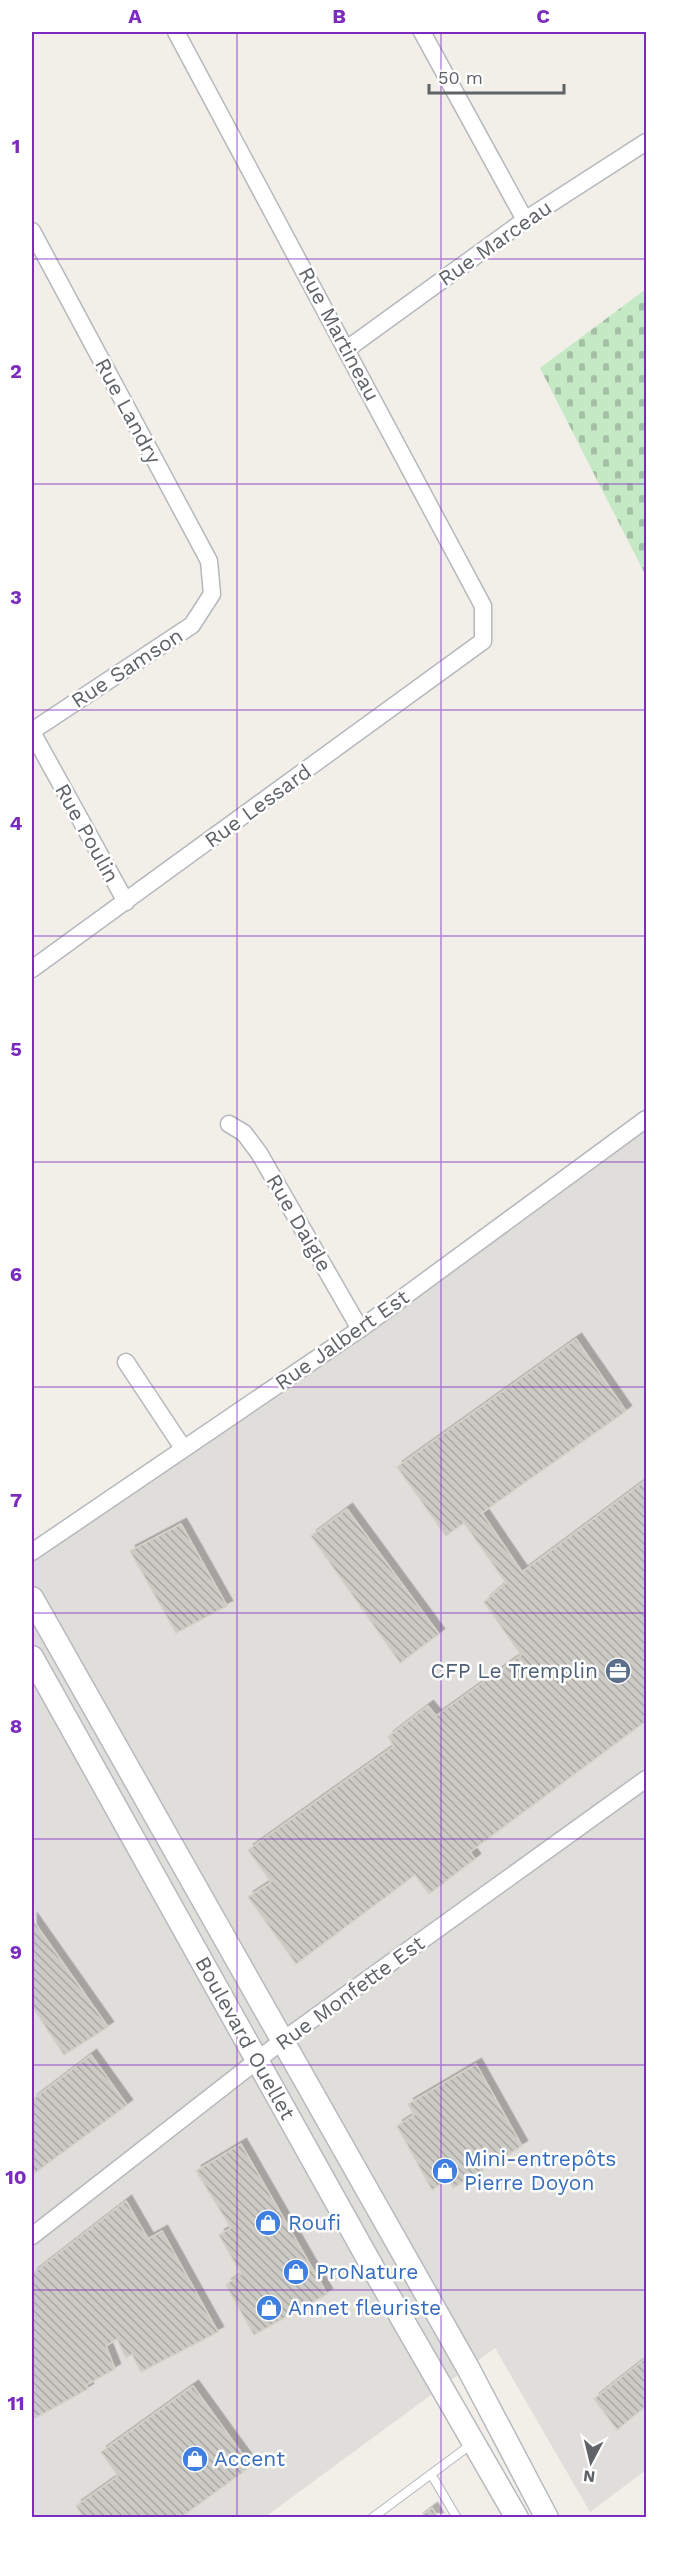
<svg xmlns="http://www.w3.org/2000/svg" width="678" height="2549" font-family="'Work Sans',sans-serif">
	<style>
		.industrial { fill: #e0deda }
		.cemetery { fill: url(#cemetery-stones) }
		.building { fill: url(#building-back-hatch); stroke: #d6d1c6; stroke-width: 1.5; filter: url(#shadow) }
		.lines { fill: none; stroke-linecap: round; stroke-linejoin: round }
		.lane-casing { stroke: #b5b8bc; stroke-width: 10 }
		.street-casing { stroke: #b5b8bc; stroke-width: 19 }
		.secondary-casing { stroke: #b6babf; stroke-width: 25 }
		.lane { stroke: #fff; stroke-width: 8 }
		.street { stroke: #fff; stroke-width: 16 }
		.secondary { stroke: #fff; stroke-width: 22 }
		.grid { fill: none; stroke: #7b2cbf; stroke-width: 1.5; stroke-opacity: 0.55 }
		.labels { text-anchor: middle; stroke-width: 5; stroke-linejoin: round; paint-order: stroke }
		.street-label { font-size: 21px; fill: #5f6368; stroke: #fff }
		.service-label { font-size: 21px; fill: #4e5e75; stroke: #fff; text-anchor: end }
		.shop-label { font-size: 21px; fill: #366cbe; stroke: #fff; text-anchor: start }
		.neatline { fill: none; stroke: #7b2cbf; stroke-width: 2 }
		.grid-label { font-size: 20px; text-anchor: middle; font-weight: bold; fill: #7b2cbf }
	</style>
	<defs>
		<pattern id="cemetery-stones" width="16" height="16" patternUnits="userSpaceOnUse" patternTransform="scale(1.5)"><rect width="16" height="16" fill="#c5e8c5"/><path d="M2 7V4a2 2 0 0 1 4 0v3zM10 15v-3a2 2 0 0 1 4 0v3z" fill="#a3c0a4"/></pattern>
		<pattern id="building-back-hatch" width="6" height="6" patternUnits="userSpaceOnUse" patternTransform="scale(1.5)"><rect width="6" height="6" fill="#cccac5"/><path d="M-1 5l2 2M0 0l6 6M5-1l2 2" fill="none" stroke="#a9a8a4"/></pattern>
		<filter id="shadow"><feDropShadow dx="5.5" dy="-5.5" stdDeviation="0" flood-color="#0004"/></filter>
	</defs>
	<rect width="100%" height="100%" fill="#f1efe8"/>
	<!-- industrial -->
	<polygon class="industrial" points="646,1119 646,2470 590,2512 495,2348 265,2517 32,2518 32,1552"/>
	<!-- cemetery -->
	<polygon class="cemetery" points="646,289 646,576 540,368"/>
	<!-- building -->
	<g class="building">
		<polygon points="576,1339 626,1411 482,1513 522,1572 646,1480 646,1721 470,1852 475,1859 429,1894 415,1875 296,1964 248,1897 271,1882 248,1850 394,1746 388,1737 428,1706 436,1716 521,1655 484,1602 506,1583 464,1523 446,1536 397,1467"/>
		<polygon points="347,1509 439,1634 400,1663 311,1536"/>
		<polygon points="181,1524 227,1606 176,1633 130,1551"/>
		<polygon points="32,1919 108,2027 64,2055 32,2006"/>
		<polygon points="91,2055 127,2105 32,2175 32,2100"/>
		<polygon points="476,2064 522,2146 453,2188 448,2179 432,2190 397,2126 414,2115 408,2104"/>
		<polygon points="241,2144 327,2294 254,2335 226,2285 241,2274 219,2235 231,2228 196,2171"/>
		<polygon points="126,2201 148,2239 162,2231 218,2332 141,2372 132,2354 126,2358 117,2339 106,2346 115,2369 86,2385 88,2389 32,2420 32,2274"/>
		<polygon points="646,2358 646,2406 617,2430 594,2399"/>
		<polygon points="193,2386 251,2466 180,2518 84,2518 76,2506 118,2476 101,2452"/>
		<polygon points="432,2508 438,2518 419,2518"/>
	</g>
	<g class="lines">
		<!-- lane casing -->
		<g class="lane-casing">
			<g id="lane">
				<polyline points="384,2283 409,2267"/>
				<polyline points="431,2474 457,2518"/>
				<polyline points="372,2518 473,2443"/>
			</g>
		</g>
		<!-- street casing -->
		<g class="street-casing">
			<g id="street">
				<polyline points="422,32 525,220"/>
				<polyline points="32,231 209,561 212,594 192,625 32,731"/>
				<polyline points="347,349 525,220 646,142"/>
				<polyline points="32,732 126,902"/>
				<polyline points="32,969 483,641 483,606 176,32"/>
				<polyline points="229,1124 244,1133 259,1153 360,1329"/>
				<polyline points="126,1362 183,1448"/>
				<polyline points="32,1552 360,1329 646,1119"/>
				<polyline points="32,2236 282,2041 646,1779"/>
			</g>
		</g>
		<!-- secondary casing -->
		<g class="secondary-casing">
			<g id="secondary">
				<polyline points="32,1598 468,2368 547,2518"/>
				<polyline points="32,1657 382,2284 517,2518"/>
			</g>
		</g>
		<!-- lane -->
		<use href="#lane" class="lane"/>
		<!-- street -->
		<use href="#street" class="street"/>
		<!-- secondary -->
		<use href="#secondary" class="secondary"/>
	</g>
	<!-- grid -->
	<path class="grid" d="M237 32V2518M441 32V2518M32 259H646M32 484H646M32 710H646M32 936H646M32 1162H646M32 1387H646M32 1613H646M32 1839H646M32 2065H646M32 2290H646"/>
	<!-- icons -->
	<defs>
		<g id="office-disc" transform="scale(1.35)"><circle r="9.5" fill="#5c6f8a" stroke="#fff"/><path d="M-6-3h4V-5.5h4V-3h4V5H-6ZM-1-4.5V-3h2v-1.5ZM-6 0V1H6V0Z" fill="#fff"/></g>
		<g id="shop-disc" transform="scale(1.35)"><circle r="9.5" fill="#3f7fe0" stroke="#fff"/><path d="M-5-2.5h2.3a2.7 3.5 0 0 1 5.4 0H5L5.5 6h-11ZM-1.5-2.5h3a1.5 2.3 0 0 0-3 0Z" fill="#fff"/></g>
	</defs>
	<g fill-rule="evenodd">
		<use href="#office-disc" x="618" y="1671"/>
		<use href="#shop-disc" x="445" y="2171"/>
		<use href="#shop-disc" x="268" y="2223"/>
		<use href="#shop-disc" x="296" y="2272"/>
		<use href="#shop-disc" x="269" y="2308"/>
		<use href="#shop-disc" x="195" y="2459"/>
	</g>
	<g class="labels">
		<!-- street labels -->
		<g class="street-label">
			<text transform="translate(495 243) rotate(-35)" y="7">Rue Marceau</text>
			<text transform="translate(339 334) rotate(62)" y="7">Rue Martineau</text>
			<text transform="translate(128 411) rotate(62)" y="7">Rue Landry</text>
			<text transform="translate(127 668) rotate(-33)" y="7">Rue Samson</text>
			<text transform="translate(258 806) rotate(-36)" y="7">Rue Lessard</text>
			<text transform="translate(87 833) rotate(61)" y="7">Rue Poulin</text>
			<text transform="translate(299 1223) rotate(60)" y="7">Rue Daigle</text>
			<text transform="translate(342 1340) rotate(-35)" y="7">Rue Jalbert Est</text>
			<text transform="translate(350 1993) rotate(-36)" y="7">Rue Monfette Est</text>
			<text transform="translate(245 2038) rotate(61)" y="7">Boulevard Ouellet</text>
		</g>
		<!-- service labels -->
		<g class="service-label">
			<text x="598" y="1678">CFP Le Tremplin</text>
		</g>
		<!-- shop labels -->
		<g class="shop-label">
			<text x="464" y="2166">Mini-entrepôts<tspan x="464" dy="24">Pierre Doyon</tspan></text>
			<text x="288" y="2230">Roufi</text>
			<text x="316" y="2279">ProNature</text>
			<text x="288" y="2315">Annet fleuriste</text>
			<text x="214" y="2466">Accent</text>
		</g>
	</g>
	<!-- border -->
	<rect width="678" height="2549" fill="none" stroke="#ffffff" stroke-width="66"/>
	<!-- north arrow -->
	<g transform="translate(591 2462) rotate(187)" stroke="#ffffff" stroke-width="4.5" paint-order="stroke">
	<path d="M0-4.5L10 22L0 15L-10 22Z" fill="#5f6368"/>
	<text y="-9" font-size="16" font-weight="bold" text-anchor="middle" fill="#5f6368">N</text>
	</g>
	<!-- scale -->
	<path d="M429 84v9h135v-9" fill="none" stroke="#5f6368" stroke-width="3"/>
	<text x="438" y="84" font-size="18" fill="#5f6368" stroke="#ffffff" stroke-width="4.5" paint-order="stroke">50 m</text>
	<rect x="33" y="33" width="612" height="2483" class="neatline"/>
	<g class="grid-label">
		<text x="135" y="23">A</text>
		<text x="339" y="23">B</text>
		<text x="543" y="23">C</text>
		<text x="16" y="153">1</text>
		<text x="16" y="378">2</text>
		<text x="16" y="604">3</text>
		<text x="16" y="830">4</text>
		<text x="16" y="1056">5</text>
		<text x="16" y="1281">6</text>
		<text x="16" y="1507">7</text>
		<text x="16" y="1733">8</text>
		<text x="16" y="1959">9</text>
		<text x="16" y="2184">10</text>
		<text x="16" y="2410">11</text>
	</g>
</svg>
